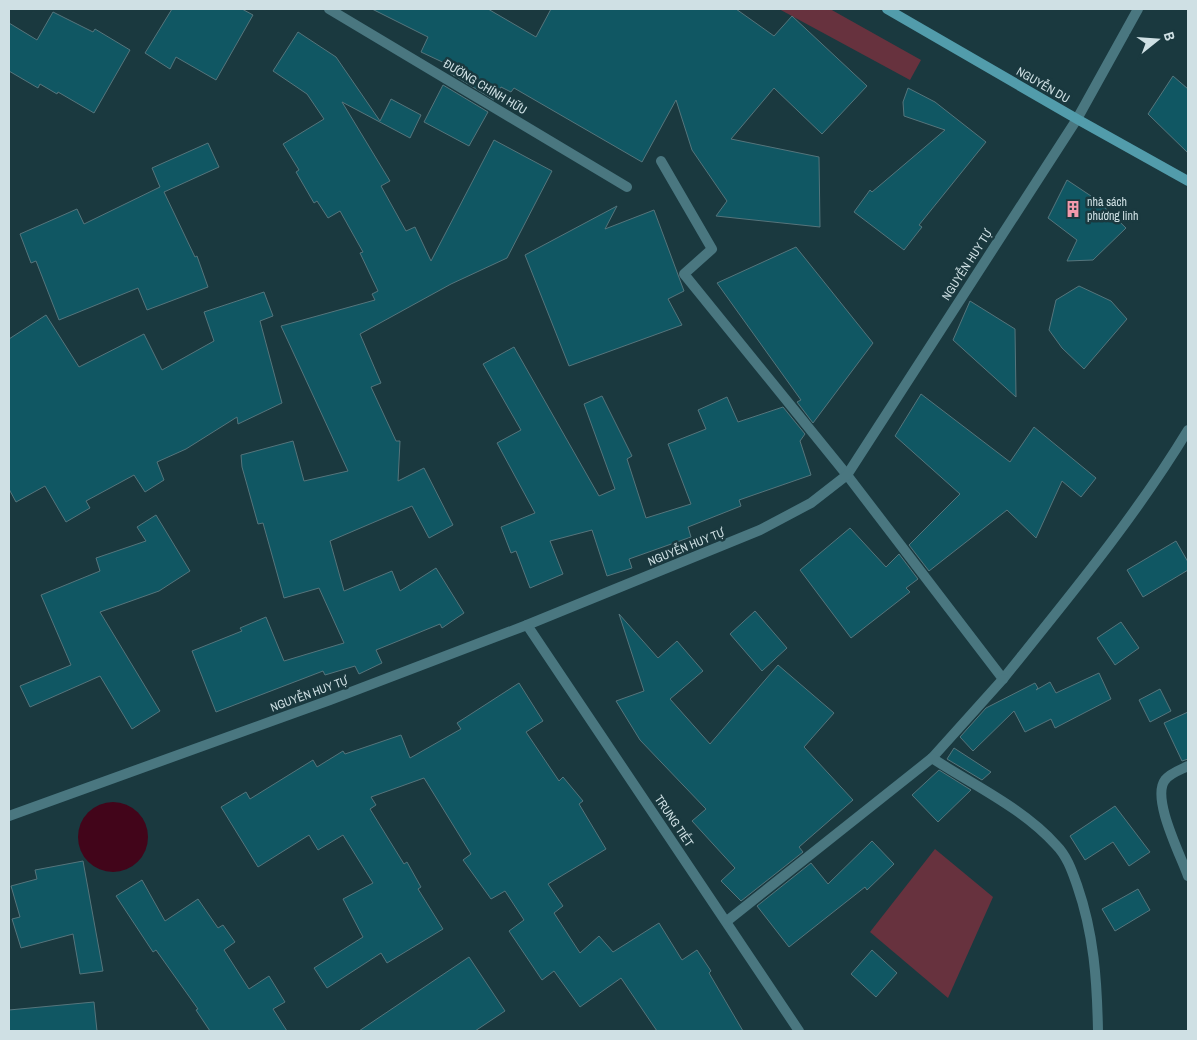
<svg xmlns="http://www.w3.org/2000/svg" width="1197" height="1040" font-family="'Archivo Narrow',sans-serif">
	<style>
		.green { fill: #67323e }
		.water { fill: #42051a }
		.building { fill: #105763; stroke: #55757c }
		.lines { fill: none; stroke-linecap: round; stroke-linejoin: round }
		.street { stroke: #4a7780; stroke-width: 10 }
		.secondary { stroke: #529cab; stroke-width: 10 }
		.labels { text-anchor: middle; stroke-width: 5; stroke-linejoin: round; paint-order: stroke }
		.street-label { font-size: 12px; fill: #cfe0e4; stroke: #1a393f }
		.poi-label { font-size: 12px; fill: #cfe0e4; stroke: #1a393f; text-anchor: start }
	</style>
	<rect width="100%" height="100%" fill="#1a393f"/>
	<!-- green -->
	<g class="green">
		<polygon points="779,9 830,9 921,60 910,80"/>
		<polygon points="935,849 993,897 948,998 870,932"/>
	</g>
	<!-- water -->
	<circle class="water" cx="113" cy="837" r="35"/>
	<!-- building -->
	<g class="building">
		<polygon points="172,9 242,9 253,15 216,80 176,57 170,69 145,53"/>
		<polygon points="372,9 488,9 536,37 551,9 736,9 774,36 792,16 867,86 822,134 774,88 731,139 819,157 820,227 716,216 727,201 692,150 676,100 642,162 514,88 511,92 501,87 494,100 450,73 453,67 421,52 428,37"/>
		<polygon points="53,12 93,32 95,29 130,50 94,113 58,92 57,94 40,84 38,88 9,71 9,23 37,40"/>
		<polygon points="298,32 336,57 380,121 391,99 421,115 410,138 342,102 390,181 381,186 406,231 415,227 431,261 494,140 552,171 507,258 451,284 360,334 381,383 371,387 396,441 400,441 398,481 424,468 453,525 429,538 412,506 330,541 344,591 392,571 400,591 436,568 464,613 442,628 440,624 376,650 382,663 359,674 355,666 325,675 323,671 216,712 192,651 242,631 240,628 266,617 284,661 344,643 319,588 284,598 263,523 258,524 242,467 241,455 293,441 304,481 348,471 281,326 375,300 372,294 378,291 360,253 363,252 340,211 328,218 317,201 314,203 296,172 299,170 283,144 324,119 307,94 273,71"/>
		<polygon points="1173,76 1188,89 1188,153 1148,114"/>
		<polygon points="443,85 488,112 469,146 424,122"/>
		<polygon points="908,88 935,102 986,142 919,225 922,227 904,250 854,212 870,190 872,192 945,130 904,116 903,102"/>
		<polygon points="208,143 219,167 164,192 195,257 197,256 208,287 147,310 138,288 59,320 36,261 31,263 20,234 77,209 84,224 160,187 152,168"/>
		<polygon points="1067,180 1097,200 1126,228 1093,260 1067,261 1077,240 1048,218"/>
		<polygon points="617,206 605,229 654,210 684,291 668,299 682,325 569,366 525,255"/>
		<polygon points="796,247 873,343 813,423 797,402 801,400 717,283"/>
		<polygon points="1079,286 1111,301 1127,319 1084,369 1062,348 1049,330 1056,300"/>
		<polygon points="264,292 273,316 260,321 282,403 238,424 237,417 186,449 157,462 164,480 145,492 134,475 86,501 90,508 66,522 45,486 16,502 9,489 9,339 46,315 79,367 144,334 162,370 214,341 204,312"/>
		<polygon points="970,301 1015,329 1016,397 953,340"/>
		<polygon points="514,347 599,496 615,489 584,404 602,396 632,456 627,459 646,518 691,504 668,444 706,429 698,410 727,397 738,422 783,407 805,434 800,441 811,475 739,500 741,506 688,527 691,537 629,559 632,568 607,576 592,530 550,541 563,574 530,588 516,551 511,553 501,527 535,513 497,443 521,430 483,364"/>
		<polygon points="921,394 1010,462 1034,427 1096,478 1081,497 1062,481 1036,538 1007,510 929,571 909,545 960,494 895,436"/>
		<polygon points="156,515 190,571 159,591 100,612 160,711 132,729 100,676 30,707 20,686 71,665 41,595 100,571 96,558 146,541 137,527"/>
		<polygon points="850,528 886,567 899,554 918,579 906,588 910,592 851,638 800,570"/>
		<polygon points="1176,541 1188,562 1188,570 1143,597 1127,570"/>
		<polygon points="755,611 787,648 762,671 730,634"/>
		<polygon points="619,614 658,658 677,641 703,671 670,699 710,744 778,665 834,713 804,747 853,800 799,847 803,852 741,901 721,881 735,868 692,821 706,809 640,740 616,701 644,691"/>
		<polygon points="1121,622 1139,648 1115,665 1097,638"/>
		<polygon points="1099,673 1111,699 1055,728 1051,719 1025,732 1014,711 973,751 960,737 986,708 1035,683 1038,688 1036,690 1050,682 1056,693"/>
		<polygon points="519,683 543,721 526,732 559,781 563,777 583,801 579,804 606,849 548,884 563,906 554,913 580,953 599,936 613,952 659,923 682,960 697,950 711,971 709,973 743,1031 657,1031 621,978 580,1007 554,971 542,980 509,931 524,920 505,891 491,899 463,860 471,854 424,778 371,797 376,805 370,809 404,864 407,862 421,887 418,889 443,929 387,963 381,953 327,988 314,968 363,937 343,899 373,883 343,835 318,850 309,835 258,867 221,807 246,792 250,799 313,760 317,767 343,751 345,754 401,735 410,758 461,729 457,723"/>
		<polygon points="1160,689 1171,711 1150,722 1139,700"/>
		<polygon points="1188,712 1188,759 1182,761 1164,723"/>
		<polygon points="954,748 991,772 982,780 947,759"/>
		<polygon points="939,770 971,790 938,822 912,795"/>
		<polygon points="1115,806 1150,852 1129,866 1113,842 1085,860 1070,836"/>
		<polygon points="872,841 894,864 867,890 865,887 789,947 757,906 811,863 828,884"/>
		<polygon points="83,861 103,971 80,974 73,934 21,948 12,919 20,917 11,886 37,879 35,870"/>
		<polygon points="142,880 165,921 198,899 218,928 223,925 235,942 224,950 249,989 269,976 285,1002 273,1009 287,1031 210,1031 196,1010 198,1009 156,950 153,952 116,896"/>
		<polygon points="1138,889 1150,910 1115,931 1102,909"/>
		<polygon points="872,950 897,973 876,997 851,974"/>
		<polygon points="469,957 505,1011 475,1031 359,1031"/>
		<polygon points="94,1002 97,1031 9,1031 9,1010"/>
	</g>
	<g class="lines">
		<!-- street -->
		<g class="street">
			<polyline points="329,9 627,187"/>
			<path d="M661 161 712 249 684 274 847 475 1003 679C1068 598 1134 519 1188 430"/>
			<polyline points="527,625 799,1031"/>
			<polyline points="932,758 1003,679"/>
			<path d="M1188 766C1180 770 1170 773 1165 780 1151 798 1181 856 1188 876"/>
			<polyline points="9,816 330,700 527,625 760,530 811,503 847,475 1077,119 1138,9"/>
			<path d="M727 921 932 758C973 785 1023 808 1056 845 1067 856 1072 871 1077 885 1094 934 1097 980 1098 1031"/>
		</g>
		<!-- secondary -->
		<polyline class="secondary" points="887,9 1077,119 1188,181"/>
	</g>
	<!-- icons -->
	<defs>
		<g id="building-bare" transform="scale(1.35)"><path d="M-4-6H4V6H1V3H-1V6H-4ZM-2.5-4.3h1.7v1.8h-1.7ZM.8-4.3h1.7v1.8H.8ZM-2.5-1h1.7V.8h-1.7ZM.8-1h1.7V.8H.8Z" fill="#f29aac" stroke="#1a393f" stroke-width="2.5" paint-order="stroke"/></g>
	</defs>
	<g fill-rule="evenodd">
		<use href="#building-bare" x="1073" y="209"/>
	</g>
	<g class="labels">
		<!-- street labels -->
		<g class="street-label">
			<text transform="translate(1043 85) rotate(30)" y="4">NGUYỄN DU</text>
			<text transform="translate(485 87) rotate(31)" y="4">ĐƯỜNG CHÍNH HỮU</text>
			<text transform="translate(967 265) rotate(-57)" y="4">NGUYỄN HUY TỰ</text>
			<text transform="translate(686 547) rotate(-22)" y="4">NGUYỄN HUY TỰ</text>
			<text transform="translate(309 694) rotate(-20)" y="4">NGUYỄN HUY TỰ</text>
			<text transform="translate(674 821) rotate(56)" y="4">TRUNG TIẾT</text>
		</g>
		<!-- poi labels -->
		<g class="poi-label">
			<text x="1087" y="206">nhà sách<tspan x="1087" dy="14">phương linh</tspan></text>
		</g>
	</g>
	<!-- border -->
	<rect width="1197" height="1040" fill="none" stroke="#cfe0e4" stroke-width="20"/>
	<!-- north arrow -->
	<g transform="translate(1157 40) rotate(73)" stroke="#1a393f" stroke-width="4" paint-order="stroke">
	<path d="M0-4L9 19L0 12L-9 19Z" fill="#cfe0e4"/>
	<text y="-8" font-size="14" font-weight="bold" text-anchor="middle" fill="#cfe0e4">B</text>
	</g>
</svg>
